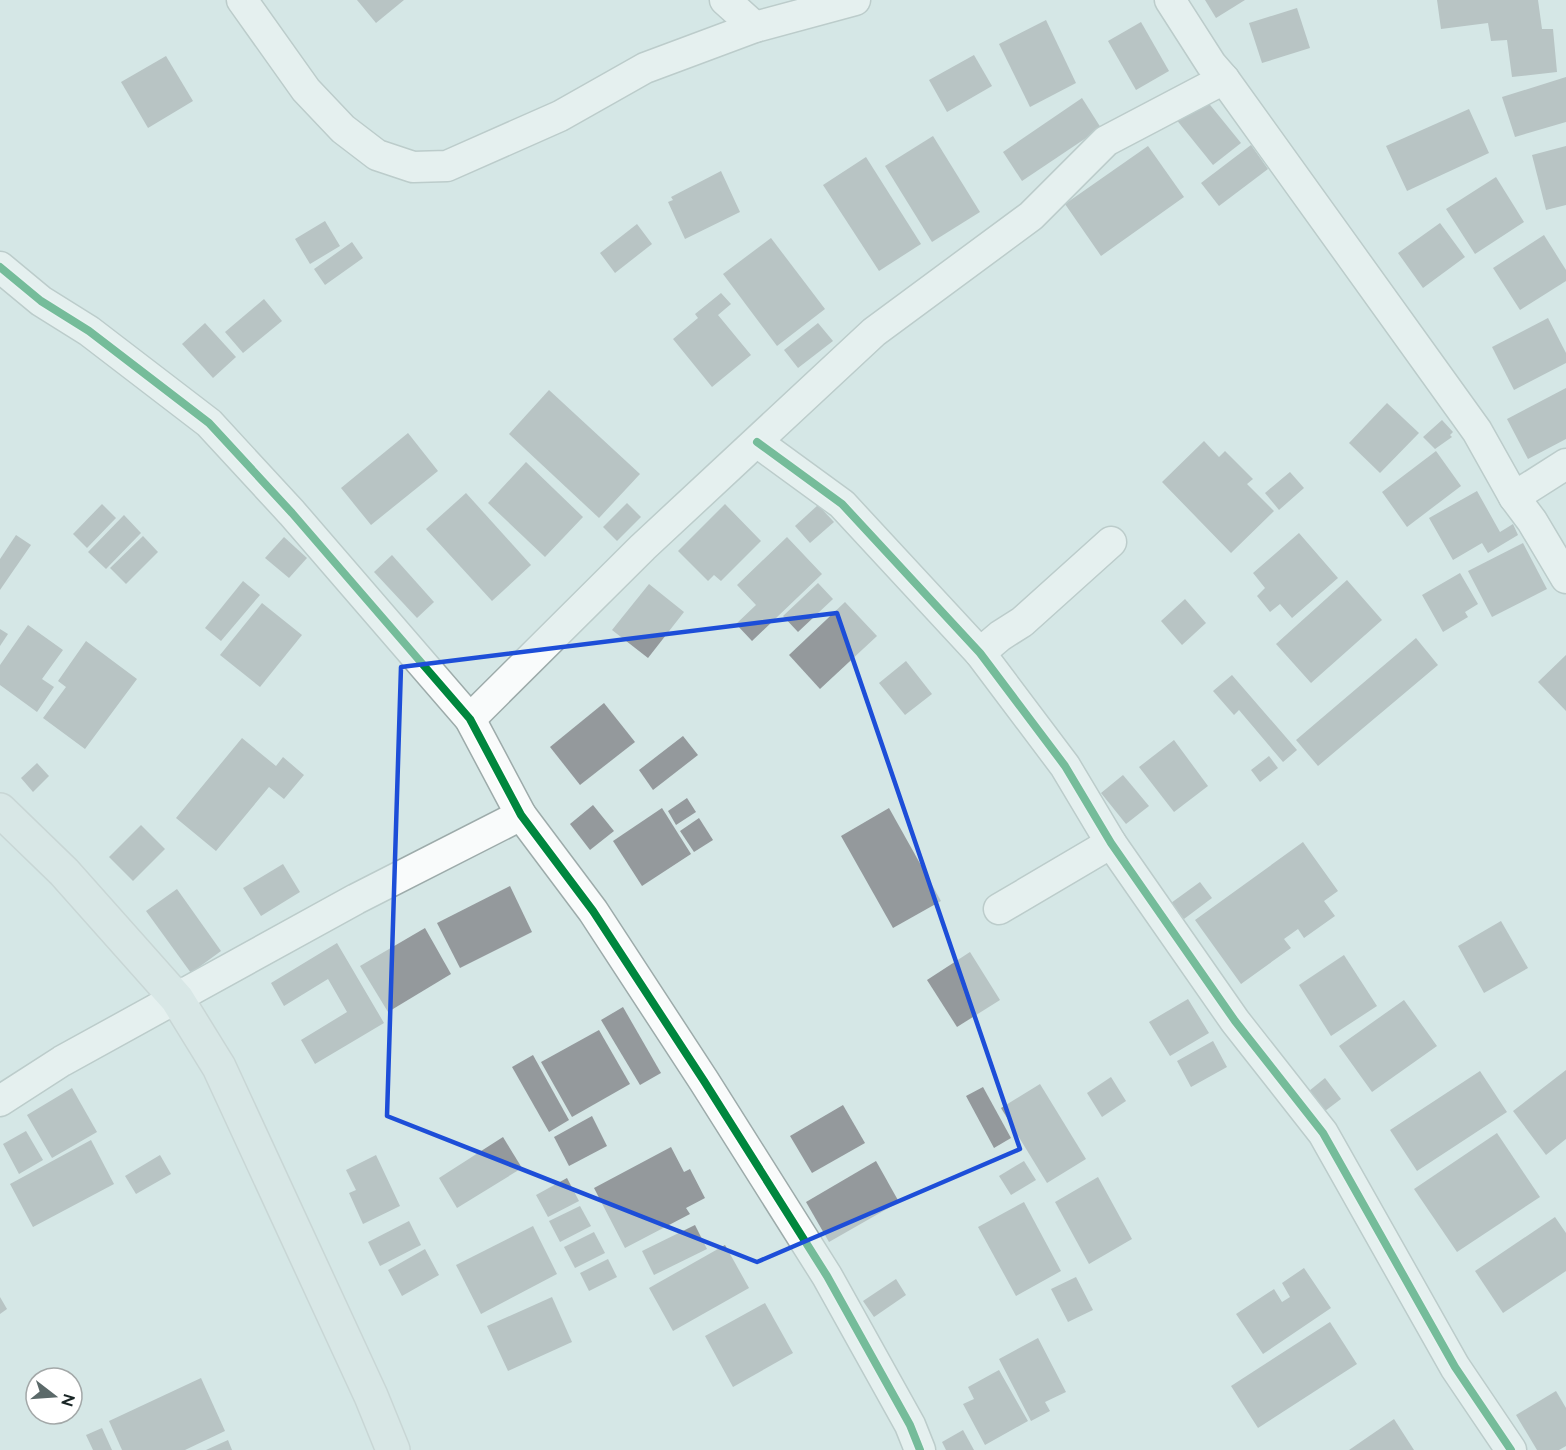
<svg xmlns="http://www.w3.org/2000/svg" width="1566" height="1450" font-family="Raleway,sans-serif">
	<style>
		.building { fill: #94999c }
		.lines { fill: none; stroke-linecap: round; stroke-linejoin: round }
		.minor-casing { stroke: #9dabaa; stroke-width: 33 }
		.major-casing { stroke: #b9c2c2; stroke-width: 36 }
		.minor { stroke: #f9fbfb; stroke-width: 30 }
		.major { stroke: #dce6e6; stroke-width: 33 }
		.cycleway-casing { stroke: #fff; stroke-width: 11 }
		.cycleway { stroke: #00873e; stroke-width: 8 }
		.marked { fill: none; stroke: #1d4ed8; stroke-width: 4.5; stroke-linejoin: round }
	</style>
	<rect width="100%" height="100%" fill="#d5e7e6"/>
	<!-- building -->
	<g class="building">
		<polygon points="357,0 404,0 376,23"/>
		<polygon points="1205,0 1245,0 1216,18"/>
		<polygon points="1437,0 1538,0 1542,29 1553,29 1557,72 1512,77 1507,40 1491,41 1488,23 1441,29"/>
		<polygon points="1297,8 1310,48 1262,63 1249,23"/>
		<polygon points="1046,20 1076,83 1030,107 999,44"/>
		<polygon points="1141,22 1169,71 1136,90 1108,41"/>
		<polygon points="974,55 992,86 947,112 929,80"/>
		<polygon points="166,56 193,101 148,128 121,82"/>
		<polygon points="1566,77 1566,122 1515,137 1502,97"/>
		<polygon points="1202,95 1241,143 1213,165 1175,118"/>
		<polygon points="1082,98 1101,128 1022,181 1003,152"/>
		<polygon points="1469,109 1489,153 1407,191 1386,146"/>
		<polygon points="933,136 980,212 932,242 885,166"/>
		<polygon points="1251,145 1268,169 1219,206 1201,183"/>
		<polygon points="1148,146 1184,197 1101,256 1065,204"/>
		<polygon points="1566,146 1566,205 1546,210 1532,155"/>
		<polygon points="866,157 921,244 879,271 823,185"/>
		<polygon points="721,171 740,212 685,239 668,202 673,200 671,197"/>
		<polygon points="1496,177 1524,222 1475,254 1446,209"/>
		<polygon points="325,221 340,246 310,264 295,239"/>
		<polygon points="1440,223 1465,257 1423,288 1398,253"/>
		<polygon points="637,224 652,244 615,273 600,253"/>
		<polygon points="1544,235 1566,270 1566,281 1520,310 1493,268"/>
		<polygon points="771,238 825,309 777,346 723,274"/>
		<polygon points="352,242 363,258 325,285 314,269"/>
		<polygon points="721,293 731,304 718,315 751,355 712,387 673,339 698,318 695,314"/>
		<polygon points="264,299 282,321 243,353 225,332"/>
		<polygon points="1548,318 1566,353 1566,363 1514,390 1492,347"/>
		<polygon points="205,323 236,357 213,378 182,344"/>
		<polygon points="818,323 833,341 798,368 784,350"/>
		<polygon points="1566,388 1566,439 1528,459 1507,419"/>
		<polygon points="549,390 640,474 599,518 509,434"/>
		<polygon points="1387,403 1419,433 1380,473 1349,443"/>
		<polygon points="1442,420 1453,432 1450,435 1452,437 1435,449 1423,437"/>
		<polygon points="408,433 438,471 371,525 341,488"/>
		<polygon points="1204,441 1219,457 1225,451 1253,479 1247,484 1274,511 1231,553 1162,482"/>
		<polygon points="1436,451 1461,486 1407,527 1382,492"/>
		<polygon points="526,462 583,517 545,557 488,503"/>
		<polygon points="1290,472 1304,488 1279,510 1265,493"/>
		<polygon points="1477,491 1500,532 1513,524 1518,535 1488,553 1482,543 1453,560 1429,518"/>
		<polygon points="466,493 531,565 492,601 426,529"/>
		<polygon points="627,503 641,517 617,541 603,527"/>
		<polygon points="102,504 116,518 87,548 73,534"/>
		<polygon points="725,504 761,541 721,581 714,575 708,581 678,551"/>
		<polygon points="818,505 834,522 810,543 795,526"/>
		<polygon points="124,515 141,533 106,569 88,552"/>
		<polygon points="1299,533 1338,578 1292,618 1280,604 1270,612 1257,596 1265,588 1253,573"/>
		<polygon points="16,535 31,545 0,590 0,559"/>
		<polygon points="143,536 158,552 126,584 110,568"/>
		<polygon points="284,537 307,558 289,578 265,558"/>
		<polygon points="787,537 822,574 752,641 736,624 756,605 737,585"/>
		<polygon points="1523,543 1547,589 1492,617 1468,571"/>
		<polygon points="392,555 434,602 417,618 374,572"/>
		<polygon points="1460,573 1478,604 1465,612 1468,617 1443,632 1422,595"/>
		<polygon points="1347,580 1382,620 1311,683 1276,644"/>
		<polygon points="243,581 260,595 221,641 205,628"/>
		<polygon points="818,583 833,599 798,632 783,616"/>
		<polygon points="649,584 684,612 648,658 612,630"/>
		<polygon points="1185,599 1206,623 1182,645 1161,621"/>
		<polygon points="845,602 877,636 820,689 789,655"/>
		<polygon points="262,603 302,635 260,687 220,655"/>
		<polygon points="28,625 63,650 42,679 54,687 37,712 0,685 0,665"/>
		<polygon points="0,629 8,634 0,646"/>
		<polygon points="1416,638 1438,665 1318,766 1296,740"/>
		<polygon points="86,641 137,679 85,749 43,718 66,687 58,681"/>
		<polygon points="1566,655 1566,711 1538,682"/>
		<polygon points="906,661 932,694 905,715 879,683"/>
		<polygon points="1232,675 1297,750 1283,762 1239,710 1234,715 1213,691"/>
		<polygon points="604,703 635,742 580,785 550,747"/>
		<polygon points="683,736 698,755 653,790 639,770"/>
		<polygon points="242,738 276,766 283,757 304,775 284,799 269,787 216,851 176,818"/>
		<polygon points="1174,740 1208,786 1174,812 1139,767"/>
		<polygon points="1269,756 1278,768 1260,782 1251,770"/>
		<polygon points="37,763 49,776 33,792 21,778"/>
		<polygon points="1123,775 1149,806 1126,824 1101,793"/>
		<polygon points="687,798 696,812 676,825 668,811"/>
		<polygon points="593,805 614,831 590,850 570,824"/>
		<polygon points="662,808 691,854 642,886 613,841"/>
		<polygon points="889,808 941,901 893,928 841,836"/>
		<polygon points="699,818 713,840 694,852 680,831"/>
		<polygon points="141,825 165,849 133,881 109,857"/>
		<polygon points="1303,842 1338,891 1324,901 1335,916 1304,938 1298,929 1284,939 1291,948 1241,984 1195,920"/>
		<polygon points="283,864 300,892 261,916 243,888"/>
		<polygon points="1200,882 1212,898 1184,919 1171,903"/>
		<polygon points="510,886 532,932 460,968 437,923"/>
		<polygon points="177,889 221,951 191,973 146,911"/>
		<polygon points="1501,921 1528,968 1484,993 1458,946"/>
		<polygon points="425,928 451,974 388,1012 360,966"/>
		<polygon points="337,943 384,1023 315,1064 301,1040 347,1012 328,979 284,1006 271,983"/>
		<polygon points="970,952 1000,1000 957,1027 927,980"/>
		<polygon points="1344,955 1377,1006 1331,1036 1299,985"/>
		<polygon points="1188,999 1209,1033 1170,1056 1149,1022"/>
		<polygon points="1404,1000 1437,1046 1372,1092 1339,1046"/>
		<polygon points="623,1007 661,1073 640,1085 601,1020"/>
		<polygon points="599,1030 630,1084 572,1117 541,1062"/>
		<polygon points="1213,1041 1227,1067 1191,1087 1177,1061"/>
		<polygon points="533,1055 569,1120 549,1132 512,1067"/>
		<polygon points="1566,1070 1566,1139 1546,1155 1513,1111"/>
		<polygon points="1480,1071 1507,1112 1417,1171 1390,1130"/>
		<polygon points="1111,1077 1126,1101 1102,1117 1087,1093"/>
		<polygon points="1325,1078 1341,1099 1325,1111 1309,1091"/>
		<polygon points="1040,1084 1086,1159 1047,1183 1001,1108"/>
		<polygon points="983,1087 1011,1138 994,1148 966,1096"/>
		<polygon points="72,1088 97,1132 52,1158 27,1115"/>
		<polygon points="843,1105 865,1143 812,1173 790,1136"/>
		<polygon points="592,1116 607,1146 569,1166 554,1137"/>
		<polygon points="26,1131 43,1160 19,1174 3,1144"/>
		<polygon points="1497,1133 1540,1197 1457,1252 1414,1189"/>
		<polygon points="503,1137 522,1168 457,1208 439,1178"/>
		<polygon points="91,1140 114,1184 33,1227 10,1184"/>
		<polygon points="671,1147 684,1172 690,1169 705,1198 686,1208 690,1214 625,1248 594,1188"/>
		<polygon points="160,1155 171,1174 136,1194 125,1176"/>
		<polygon points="376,1155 400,1206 363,1224 349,1193 356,1190 346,1170"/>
		<polygon points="876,1161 899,1202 829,1242 806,1202"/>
		<polygon points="1024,1161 1036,1180 1011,1195 999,1176"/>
		<polygon points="1098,1177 1132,1239 1089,1264 1055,1202"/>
		<polygon points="567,1178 579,1201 548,1217 536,1195"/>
		<polygon points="1024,1202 1061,1271 1016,1296 978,1227"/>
		<polygon points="580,1206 591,1226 560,1242 549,1221"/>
		<polygon points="1555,1217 1566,1233 1566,1271 1503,1313 1475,1271"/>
		<polygon points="409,1221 421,1245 380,1266 368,1242"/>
		<polygon points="695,1225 707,1249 654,1275 642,1251"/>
		<polygon points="533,1226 557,1274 481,1314 456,1265"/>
		<polygon points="594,1232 605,1253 575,1268 564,1247"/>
		<polygon points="725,1245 749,1288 673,1331 649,1288"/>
		<polygon points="425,1249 439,1275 402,1296 388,1270"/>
		<polygon points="608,1259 617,1277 589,1291 580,1273"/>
		<polygon points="1304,1268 1331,1308 1263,1354 1236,1314 1274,1289 1282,1302 1290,1297 1282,1283"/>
		<polygon points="1076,1277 1093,1310 1068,1322 1051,1289"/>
		<polygon points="896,1279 906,1295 874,1317 863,1301"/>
		<polygon points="0,1297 7,1309 0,1314"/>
		<polygon points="552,1297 572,1342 508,1371 487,1326"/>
		<polygon points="765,1303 793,1353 733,1387 705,1336"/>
		<polygon points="1330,1322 1357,1364 1258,1428 1231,1386"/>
		<polygon points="1038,1338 1066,1392 1045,1402 1050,1411 1031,1421 999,1359"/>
		<polygon points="999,1370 1028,1421 985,1445 963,1404 974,1399 968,1387"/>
		<polygon points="201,1378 225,1431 185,1450 122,1450 109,1421"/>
		<polygon points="1556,1391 1566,1408 1566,1446 1559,1450 1537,1450 1516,1415"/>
		<polygon points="1394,1419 1414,1450 1349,1450"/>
		<polygon points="102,1428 112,1450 93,1450 86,1435"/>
		<polygon points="963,1430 974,1450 946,1450 942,1442"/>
		<polygon points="228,1440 232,1450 206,1450"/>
	</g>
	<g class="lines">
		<!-- minor casing -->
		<g class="minor-casing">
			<g id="minor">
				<polyline points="242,0 306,90 343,129 377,155 413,167 447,166 560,116 645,68 755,27 855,0"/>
				<polyline points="725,0 755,27"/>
				<polyline points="1170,0 1211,64 1224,79 1477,431 1514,497 1532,521 1566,578"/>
				<polyline points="0,267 41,301 89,331 209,423 292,513 470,719 521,815 593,911 704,1081 827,1276 910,1425 920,1450"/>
				<polyline points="757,442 842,504 980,653 1065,766 1111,843 1235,1021 1323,1133 1455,1367 1511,1450"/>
				<polyline points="1514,497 1566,464"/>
				<polyline points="980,653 1000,636 1022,622 1111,542"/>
				<polyline points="470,719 643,547 874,332 1031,216 1106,141 1224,79"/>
				<polyline points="999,909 1111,843"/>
				<polyline points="0,1101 62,1061 356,899 521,815"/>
			</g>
		</g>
		<!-- major casing -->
		<g class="major-casing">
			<polyline id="major" points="0,810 64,872 177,999 219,1067 371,1396 393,1450"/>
		</g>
		<!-- minor -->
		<use href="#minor" class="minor"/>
		<!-- major -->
		<use href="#major" class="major"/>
		<!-- cycleway casing -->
		<g class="cycleway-casing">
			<g id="cycleway">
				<polyline points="0,267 41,301 89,331 209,423 292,513 470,719 521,815 593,911 704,1081 827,1276 910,1425 920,1450"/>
				<polyline points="757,442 842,504 980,653 1065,766 1111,843 1235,1021 1323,1133 1455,1367 1511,1450"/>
			</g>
		</g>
		<!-- cycleway -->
		<use href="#cycleway" class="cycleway"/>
	</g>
	<!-- marked area -->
	<path d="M0 0H1566V1450H0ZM837 613 1020 1149 757 1262 387 1116 401 667Z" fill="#d5e7e6" fill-opacity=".55" fill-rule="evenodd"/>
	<path class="marked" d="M837 613 1020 1149 757 1262 387 1116 401 667Z"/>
	<!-- north arrow -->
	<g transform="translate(54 1396) rotate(107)"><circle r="28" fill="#ffffff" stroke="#a3a8a8" stroke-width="1.5"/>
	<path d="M0-4.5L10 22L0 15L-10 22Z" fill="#5b6969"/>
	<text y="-9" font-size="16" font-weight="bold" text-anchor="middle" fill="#192525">N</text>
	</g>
</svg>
